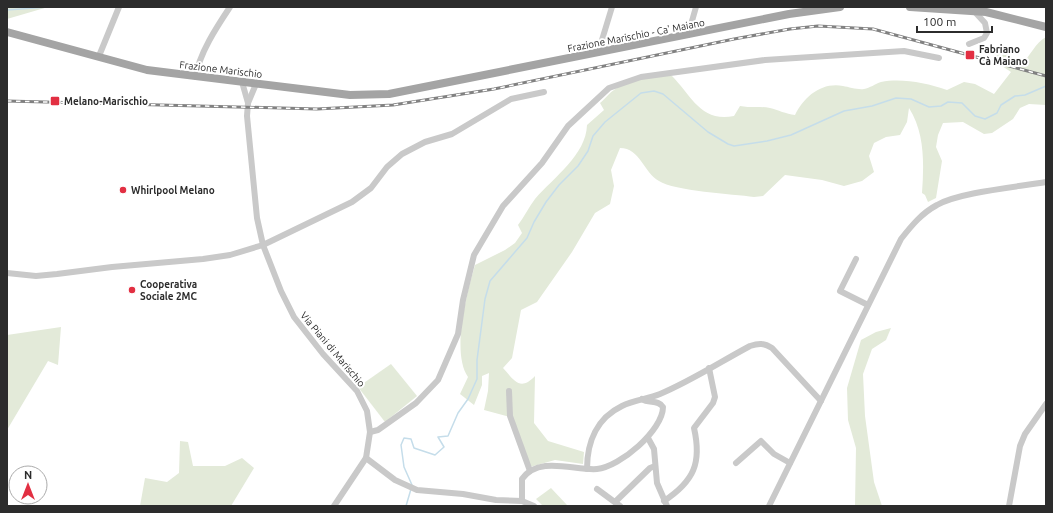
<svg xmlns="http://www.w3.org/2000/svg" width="1053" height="513" font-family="Ubuntu,sans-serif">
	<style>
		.green { fill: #e3ead9 }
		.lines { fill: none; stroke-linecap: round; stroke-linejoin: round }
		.stream { stroke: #c5ddea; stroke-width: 1.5 }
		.minor { stroke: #c9c9c9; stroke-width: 6 }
		.major { stroke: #a4a4a4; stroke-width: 8 }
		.rail-casing { stroke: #818181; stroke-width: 3 }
		.rail { stroke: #fff; stroke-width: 1.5; stroke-dasharray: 4.5; stroke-linecap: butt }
		.poi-dot { fill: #e22f42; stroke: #fff; stroke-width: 1.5 }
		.labels { text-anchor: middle; stroke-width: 4; stroke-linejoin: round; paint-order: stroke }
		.street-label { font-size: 10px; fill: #2c2c2c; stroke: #fff }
		.poi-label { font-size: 10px; font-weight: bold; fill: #2c2c2c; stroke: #fff; text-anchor: start }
	</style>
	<rect width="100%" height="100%" fill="#fff"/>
	<!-- green -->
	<g class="green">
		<polygon points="7,7 48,7 7,19"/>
		<path d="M1046 37V105L1029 104 1020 108 1013 119 992 133 984 134 963 122 943 123 938 135 936 147 942 161 936 198 928 202 925 195 922 193C924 164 925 133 909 108L907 122 900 135 886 137 874 143 869 156 874 172 862 181 844 186 822 180 785 175 763 196 754 197C733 194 674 191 659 181 644 173 640 148 620 148L611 170 614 186 610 204 595 213 572 252 537 302 521 310 512 358 503 368C514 380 520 392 535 376L534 423 548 441 584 452 583 464 555 460 530 467 510 417 484 410 488 391 489 373 482 376V385L474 405 460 394 468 377C451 352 467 293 475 265L505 250 515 243 522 233 518 225C524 217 529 207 535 199 554 177 586 155 587 125L604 110 600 103C605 99 609 93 614 90 629 78 653 75 672 76 691 95 701 123 734 116L740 106C750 108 761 106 770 108 778 110 786 114 795 115 804 97 821 82 843 86 849 87 858 90 864 89 870 88 875 84 881 82 902 78 926 83 947 90L964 82 975 84 994 94 1011 72 999 64 993 56 1003 51 1022 64C1031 55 1035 43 1046 37Z"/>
		<polygon points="61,327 58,365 48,361 7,430 7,335"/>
		<polygon points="891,328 886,340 872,349 863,374 865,416 874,482 882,506 855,506 856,448 848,420 847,388 861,340 876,332"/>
		<polygon points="391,364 417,396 385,422 358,387"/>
		<polygon points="180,441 188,442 193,466 225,466 242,458 254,468 231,506 140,506 145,478 167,482 179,473"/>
		<polygon points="551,488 567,505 566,506 543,506 536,499"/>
	</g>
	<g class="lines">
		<!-- stream -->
		<g class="stream">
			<polyline points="7,10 48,7"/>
			<polyline points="412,485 404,467 401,445 404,438 411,439 414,448 435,455 444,447 438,437 448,436 458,413 468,399 477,379 477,360 485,299 490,281 527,238 534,222 546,202 559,185 578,166 588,151 593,136 605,122 641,93 654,91 663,94 708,132 728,144 734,146 767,141 791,135 844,111 872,106 896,98 911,99 929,107 941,106 948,102 962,103 975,116 985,119 997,113 1001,105 1015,96 1025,95 1046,86"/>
			<polyline points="406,506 411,489"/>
		</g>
		<!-- minor -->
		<g class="minor">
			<polyline points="688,35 696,7"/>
			<polyline points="969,44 984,38 987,33 985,23 974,11"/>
			<polyline points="598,53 612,7"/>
			<polyline points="99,56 119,7"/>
			<path d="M196 77C198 55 218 25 230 7"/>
			<polyline points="242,82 248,103"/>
			<polyline points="256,84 248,103 247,116 257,218 263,245 281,291 294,317 323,354 357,391 367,411 370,432 366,458 334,506"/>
			<polyline points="856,259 840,291 868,305"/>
			<polyline points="7,273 36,276 57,274 112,267 203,259 230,255 263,245 352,202 371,188 387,167 402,154 425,142 452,134 511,99 544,92"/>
			<polyline points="509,391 510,416 530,471"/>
			<polyline points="370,432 378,430 416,403 438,380 458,334 463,300 474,255 503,206 542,163 568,126 609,88 641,77 765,60 904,51 939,58"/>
			<polyline points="648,438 654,449 657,483 667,506"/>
			<polyline points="366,458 395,480 417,490 463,494 496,500 522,501 534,506"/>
			<polyline points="736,463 761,441 774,454 790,463"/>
			<path d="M587 469C587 442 597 418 622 406 634 400 648 399 660 394 691 381 720 362 750 346 759 343 764 343 772 348L821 401"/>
			<polyline points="597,489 620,506"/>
			<path d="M522 501V479C539 455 575 471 597 469 620 467 663 430 663 407 658 399 649 404 642 399"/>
			<path d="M664 501C694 481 702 463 694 428L713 403 715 397 709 368"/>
			<polyline points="615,502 650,468 655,466"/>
			<path d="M769 506 901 239C912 225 922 213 937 205 960 192 1018 187 1046 182"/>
			<polyline points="1009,506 1020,446 1025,434 1046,404"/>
		</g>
		<!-- major -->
		<g class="major">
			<polyline points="910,7 986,12 1046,27"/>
			<polyline points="7,32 147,70 350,95 389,94 789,14 840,7"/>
		</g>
		<!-- rail casing -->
		<g class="rail-casing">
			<polyline id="rail" points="7,101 317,109 393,105 494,89 734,39 790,29 818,26 873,29 1046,76"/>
		</g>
		<!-- rail -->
		<use href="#rail" class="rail"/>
	</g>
	<!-- markers -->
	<g class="poi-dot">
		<rect x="965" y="50" width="10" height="10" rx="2"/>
		<rect x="50" y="96" width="10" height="10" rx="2"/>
		<circle cx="123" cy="190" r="4"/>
		<circle cx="132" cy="290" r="4"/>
	</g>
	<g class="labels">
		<!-- street labels -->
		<g class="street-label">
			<text transform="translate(636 35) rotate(-11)" y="4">Frazione Marischio - Ca' Maiano</text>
			<text transform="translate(221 69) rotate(7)" y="4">Frazione Marischio</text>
			<text transform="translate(333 349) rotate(50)" y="4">Via Piani di Marischio</text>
		</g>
		<!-- poi labels -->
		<g class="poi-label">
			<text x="979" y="53">Fabriano<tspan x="979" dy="12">Cà Maiano</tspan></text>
			<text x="64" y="105">Melano-Marischio</text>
			<text x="131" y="194">Whirlpool Melano</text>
			<text x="140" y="288">Cooperativa<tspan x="140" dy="12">Sociale 2MC</tspan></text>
		</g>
	</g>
	<!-- border -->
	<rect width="1053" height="513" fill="none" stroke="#2c2c2c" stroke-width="16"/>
	<!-- north arrow -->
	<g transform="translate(28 485)"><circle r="19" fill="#ffffff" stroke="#ababab"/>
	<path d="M0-3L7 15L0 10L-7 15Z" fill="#e22f42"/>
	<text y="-6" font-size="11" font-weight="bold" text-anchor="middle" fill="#2c2c2c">N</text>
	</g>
	<!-- scale -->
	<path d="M917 26v6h75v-6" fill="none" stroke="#2c2c2c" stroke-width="2"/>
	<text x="923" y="26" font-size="12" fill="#2c2c2c" stroke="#ffffff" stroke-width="3" paint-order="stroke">100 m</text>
</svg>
